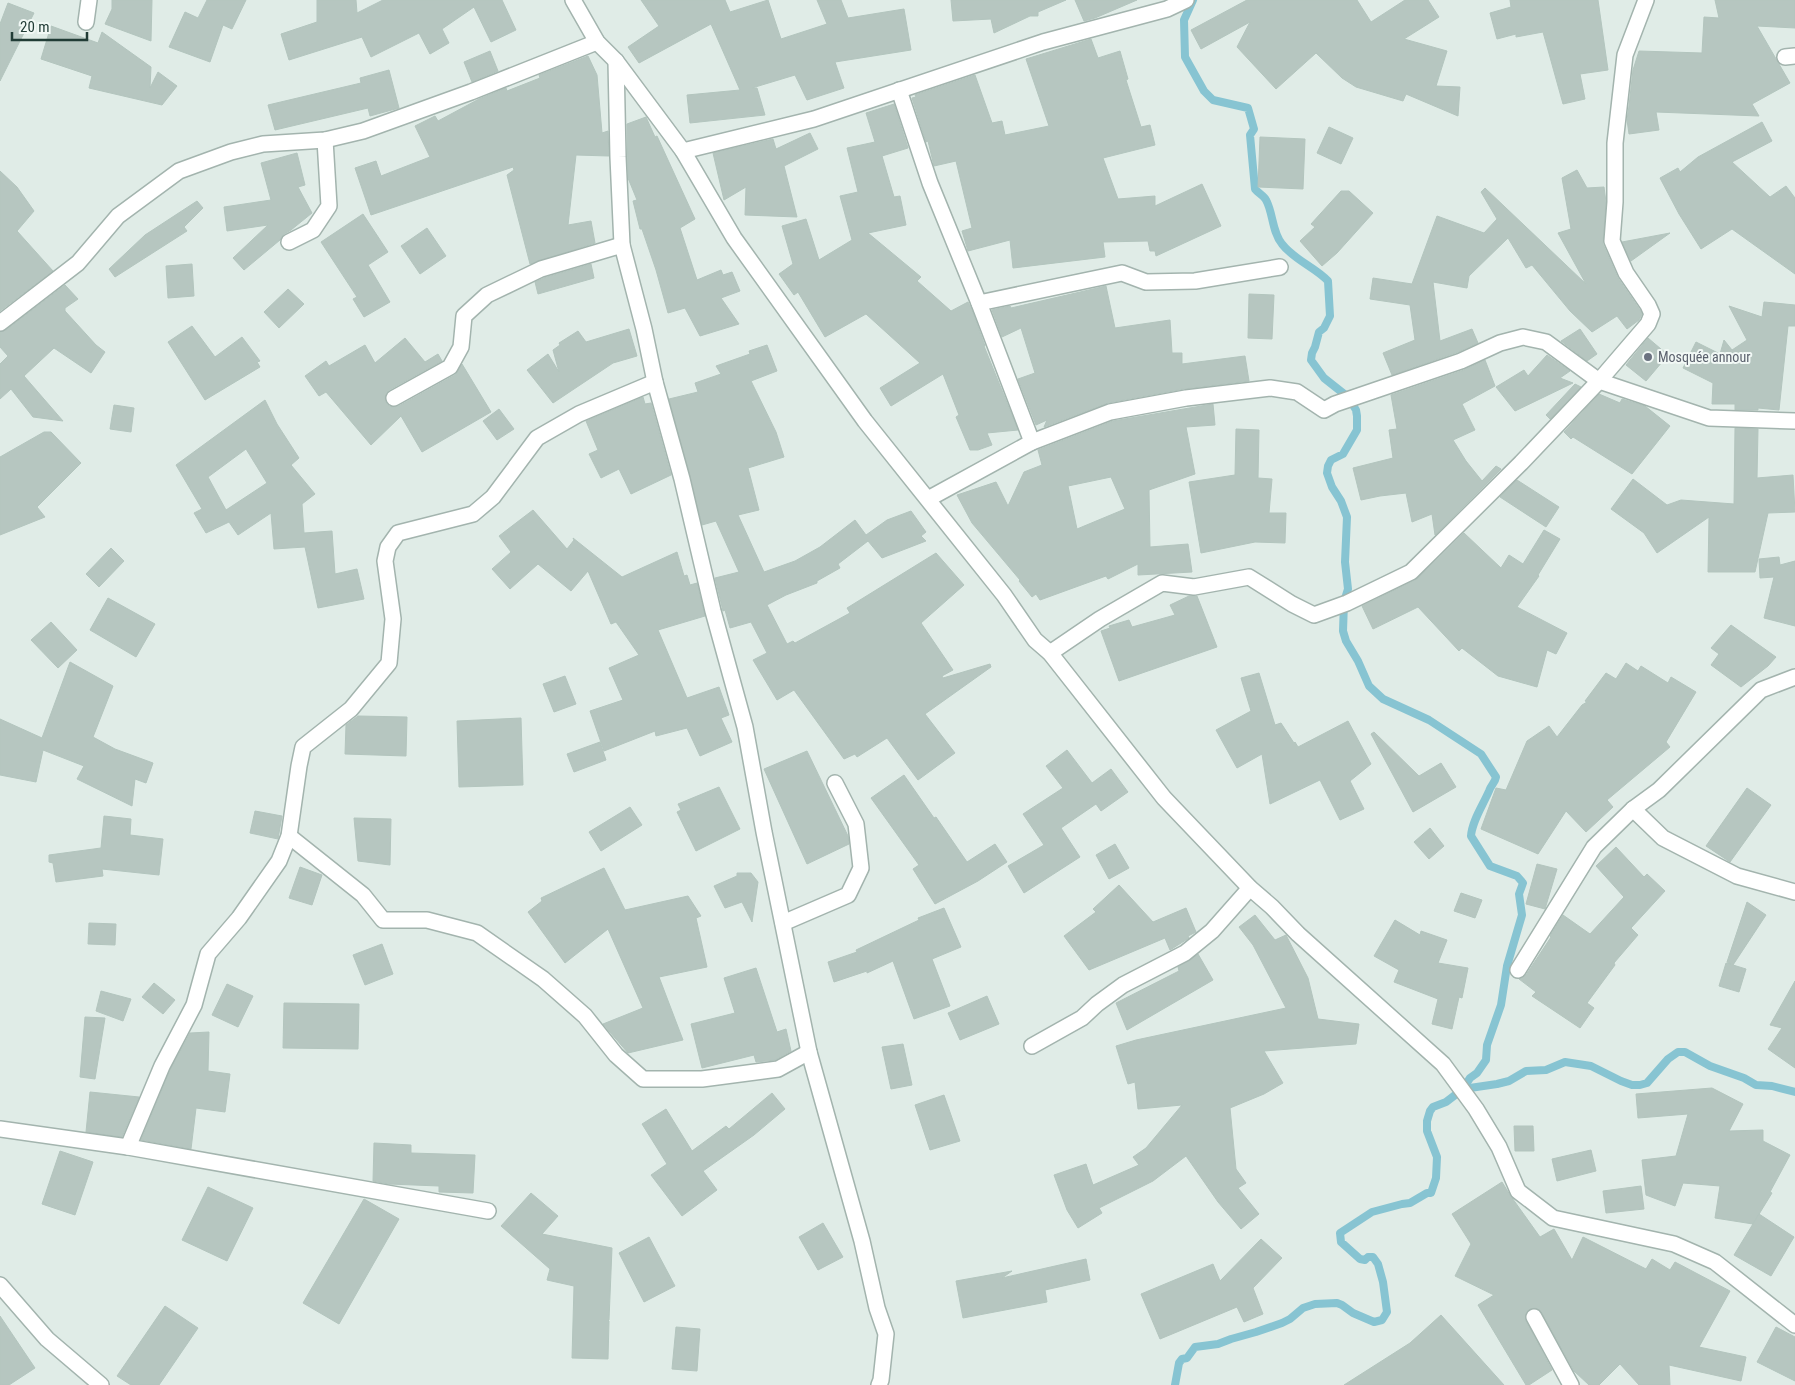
<svg xmlns="http://www.w3.org/2000/svg" width="1795" height="1385" font-family="'Roboto Condensed',sans-serif">
	<style>
		.lines { fill: none; stroke-linecap: round; stroke-linejoin: round }
		.stream { stroke: #87c4d2; stroke-width: 8 }
		.building { fill: #b6c6c0; stroke: #b3c5be; fill-rule: evenodd }
		.minor-casing { stroke: #a3b4ae; stroke-width: 18 }
		.minor { stroke: #fff; stroke-width: 15 }
		.worship-dot { fill: #6b7280; stroke: #f1f8f5; stroke-width: 2 }
		.labels { text-anchor: middle; stroke-width: 4; stroke-linejoin: round; paint-order: stroke }
		.worship-label { font-size: 14px; fill: #5b616d; stroke: #f1f8f5; text-anchor: start }
	</style>
	<rect width="100%" height="100%" fill="#e0ece7"/>
	<g class="lines">
		<!-- stream -->
		<g class="stream">
			<polyline points="1463,1089 1497,1084 1509,1081 1526,1071 1546,1070 1565,1062 1591,1066 1621,1081 1632,1085 1640,1085 1647,1083 1668,1059 1678,1052 1685,1052 1710,1066 1744,1078 1756,1085 1772,1086 1795,1092"/>
			<path d="M1175 1385 1179 1363 1182 1359 1187 1358 1195 1347 1218 1344 1231 1339 1256 1332 1282 1323 1290 1319 1303 1308 1315 1304 1337 1303 1342 1305 1353 1313 1374 1322 1382 1320 1387 1312 1383 1282 1378 1264 1373 1257H1368L1365 1260 1360 1259 1341 1242 1340 1233 1372 1212 1402 1204 1410 1203 1427 1193H1431L1436 1178 1437 1157 1427 1131V1121L1430 1111 1433 1107 1446 1102 1463 1089 1470 1078 1477 1073 1486 1060 1487 1045 1501 1005 1507 966 1522 915 1519 894 1523 883 1517 876 1490 866 1471 836C1472 821 1483 805 1489 791 1491 785 1495 783 1496 777L1481 754 1429 720 1383 699 1369 686 1358 661 1346 641 1343 631 1344 602 1348 589 1345 562 1347 517 1341 501 1332 487 1327 473 1328 466 1331 460 1343 454 1357 430V416L1356 410 1348 397 1324 378 1311 360 1312 353 1315 347 1319 332 1324 328 1330 316 1328 281C1315 267 1294 260 1282 244 1272 232 1273 212 1266 200 1264 196 1258 193 1255 189L1250 135 1254 129 1248 108 1213 100 1204 91 1185 57 1184 20 1193 0"/>
		</g>
	</g>
	<!-- building -->
	<g class="building">
		<polygon points="112,0 152,0 151,41 105,24 112,9"/>
		<polygon points="207,0 246,0 232,29 223,25 210,62 169,47 185,12 198,18"/>
		<polygon points="317,0 356,0 357,13 383,0 502,0 516,30 491,42 474,7 442,29 449,43 430,54 419,33 371,57 362,37 289,60 281,34 317,22"/>
		<polygon points="641,0 725,0 730,12 768,0 781,39 827,24 817,0 841,0 848,18 904,9 911,50 835,62 844,88 807,100 795,75 752,88 757,88 765,115 690,123 687,95 740,90 711,24 639,63 628,47 659,26"/>
		<polygon points="951,0 1066,0 1038,12 1038,16 1030,16 994,33 991,19 953,21"/>
		<polygon points="1075,0 1137,0 1095,18 1084,21"/>
		<polygon points="1247,0 1357,0 1371,22 1405,0 1428,0 1439,17 1404,39 1447,51 1436,86 1460,87 1458,116 1406,94 1403,101 1356,87 1342,78 1316,53 1276,89 1237,47 1250,22 1201,49 1191,30"/>
		<polygon points="1510,0 1598,0 1608,70 1580,74 1585,99 1563,104 1543,32 1516,37 1516,34 1497,39 1490,13 1511,7"/>
		<polygon points="1715,0 1795,0 1795,28 1757,26 1790,83 1752,104 1759,116 1656,112 1659,130 1629,134 1627,120 1629,106 1633,70 1639,51 1702,53 1704,17 1719,18"/>
		<polygon points="8,3 34,13 0,81 0,24"/>
		<polygon points="51,26 98,43 102,32 151,67 150,88 158,72 177,86 162,105 89,88 92,76 41,59"/>
		<polygon points="1091,39 1098,58 1120,51 1128,79 1126,80 1141,127 1150,125 1155,145 1103,158 1118,199 1155,196 1155,206 1202,184 1221,226 1156,256 1155,251 1150,251 1148,241 1103,242 1105,257 1013,268 1010,240 968,251 962,231 972,228 956,161 934,166 928,141 926,142 912,98 916,97 915,95 975,75 992,123 1002,121 1005,135 1049,126 1026,59"/>
		<polygon points="490,51 498,71 472,82 464,62"/>
		<polygon points="588,56 597,75 602,133 608,131 609,156 576,155 568,225 591,221 595,243 530,264 507,175 514,170 513,167 371,215 355,168 376,161 381,176 430,157 415,126 435,116 438,121 479,99 506,88 507,91 540,78 539,75"/>
		<polygon points="389,70 399,108 370,116 368,108 275,130 268,105 361,83 360,78"/>
		<polygon points="894,104 908,148 882,156 894,197 900,196 906,225 868,233 921,277 917,281 951,311 968,302 972,310 985,346 984,346 1018,430 987,433 992,445 978,450 970,450 956,417 959,415 943,374 891,406 880,388 920,363 866,314 825,337 798,292 794,295 779,274 793,264 782,226 806,219 819,260 852,240 840,196 858,192 847,148 875,142 866,113"/>
		<polygon points="646,117 655,137 657,136 695,219 680,228 697,280 721,270 723,275 732,272 740,291 721,298 739,324 700,336 685,308 668,313 656,270 642,229 640,229 633,201 637,200 628,178 627,124"/>
		<polygon points="1762,122 1772,141 1732,162 1770,197 1786,186 1795,198 1795,274 1732,229 1701,249 1679,214 1660,178 1678,168 1680,172 1698,157"/>
		<polygon points="1329,127 1353,138 1341,164 1317,153"/>
		<polygon points="810,133 818,149 784,166 797,217 745,215 746,187 724,200 713,153 773,139 776,149"/>
		<polygon points="1260,137 1305,139 1303,189 1258,187"/>
		<polygon points="297,153 305,185 298,187 312,213 291,230 284,234 280,240 244,270 233,258 268,225 227,231 224,207 271,200 261,163"/>
		<polygon points="1577,170 1587,188 1604,187 1606,202 1603,244 1618,278 1640,310 1642,314 1639,320 1627,329 1617,316 1592,332 1570,311 1532,265 1526,268 1508,238 1469,276 1467,288 1433,282 1440,341 1472,329 1478,343 1458,352 1392,375 1383,353 1415,340 1410,305 1370,299 1373,278 1412,284 1437,216 1484,233 1497,219 1481,192 1485,188 1586,284 1558,233 1571,229 1562,178"/>
		<polygon points="0,171 17,187 34,211 17,231 53,271 0,311"/>
		<polygon points="1341,191 1349,191 1373,213 1337,253 1322,266 1300,241 1315,227 1311,224"/>
		<polygon points="197,201 203,208 184,227 187,231 115,277 109,269 145,235"/>
		<polygon points="363,214 388,252 368,265 390,302 364,317 353,299 357,297 321,242"/>
		<polygon points="427,228 446,256 420,274 401,246"/>
		<polygon points="1670,233 1631,261 1622,242"/>
		<polygon points="192,264 194,296 168,298 166,266"/>
		<polygon points="591,264 594,278 538,294 535,282 544,278"/>
		<polygon points="65,285 78,299 65,308 65,311 96,345 105,352 91,373 54,348 24,376 63,421 33,417 11,389 0,399 0,364 8,356 0,347 0,332 6,330"/>
		<polygon points="1106,286 1115,328 1170,320 1172,353 1182,353 1182,364 1245,356 1249,381 1184,389 1108,403 1044,427 1047,420 1036,425 1018,379 1035,373 1021,328 1002,337 992,310 1010,306 1011,308"/>
		<polygon points="288,289 304,304 279,328 264,312"/>
		<polygon points="1249,294 1274,295 1272,339 1248,338"/>
		<polygon points="1764,302 1795,305 1795,326 1788,326 1779,410 1758,408 1758,410 1735,410 1735,404 1712,404 1713,383 1683,368 1696,342 1720,354 1724,340 1732,350 1747,340 1729,306 1762,317"/>
		<polygon points="192,326 215,357 242,337 260,361 257,362 260,367 205,400 168,342"/>
		<polygon points="629,329 637,356 613,363 553,403 527,370 548,354 559,372 553,350 560,345 559,343 578,331 586,342"/>
		<polygon points="1580,329 1597,354 1587,361 1561,341"/>
		<polygon points="405,338 425,362 438,354 442,361 389,390 385,397 386,402 389,406 393,407 399,406 455,375 462,364 491,412 422,452 401,416 371,445 326,392 319,396 305,376 326,361 329,366 365,345 375,363"/>
		<polygon points="1648,338 1668,355 1646,381 1626,365"/>
		<polygon points="767,345 777,371 751,381 776,432 784,457 748,468 759,510 738,515 764,572 795,561 820,547 855,520 866,535 887,520 911,511 926,532 921,536 926,541 882,558 868,541 838,564 840,568 817,581 817,583 786,595 767,605 787,644 793,641 795,643 850,613 847,608 936,553 964,585 921,623 953,670 942,676 943,678 990,664 991,667 925,714 955,753 918,780 887,738 857,757 855,754 844,759 794,690 777,700 753,660 767,653 751,622 730,628 725,610 723,611 715,578 739,572 716,521 702,525 669,399 698,392 695,383 721,374 716,366 750,354 749,351"/>
		<polygon points="1547,355 1570,371 1560,378 1573,383 1515,411 1496,387 1524,370 1528,376"/>
		<polygon points="1485,360 1495,386 1462,404 1475,430 1453,440 1466,461 1482,481 1496,466 1501,469 1435,535 1432,514 1412,522 1406,493 1380,496 1361,500 1353,468 1393,458 1389,430 1397,429 1391,395 1464,370"/>
		<polygon points="1575,384 1581,387 1550,419 1546,415"/>
		<polygon points="1599,394 1620,403 1622,399 1645,406 1670,426 1632,474 1573,437 1571,439 1564,432"/>
		<polygon points="643,397 645,404 651,403 671,475 631,494 619,469 601,478 589,454 598,450 586,421"/>
		<path d="M265 400 277 424 299 458 291 465 315 494 302 504 304 533 332 531 335 574 357 569 364 599 318 608 305 547 274 549 271 513 238 535 229 522 206 533 194 513 202 509 176 465ZM246 449 267 483 226 510 208 477Z"/>
		<path d="M1213 404 1215 425 1186 427 1195 474 1149 490 1150 547 1188 544 1192 572 1138 575V564L1108 579 1106 576 1040 600 1036 594 1032 597 1019 581 1020 580 972 523 957 495 996 482 1008 506 1024 472 1042 465 1038 450 1113 421ZM1111 477 1125 509 1077 529 1068 486Z"/>
		<polygon points="114,405 134,408 131,432 110,429"/>
		<polygon points="499,409 514,429 497,440 483,421"/>
		<polygon points="1735,428 1758,429 1757,478 1793,475 1795,512 1768,513 1755,572 1708,572 1709,517 1657,553 1644,533 1611,509 1633,479 1667,505 1681,500 1734,504"/>
		<polygon points="1236,429 1259,430 1258,478 1272,479 1269,513 1286,513 1285,543 1255,542 1201,553 1189,482 1235,475"/>
		<polygon points="44,432 51,432 81,463 37,507 45,517 0,535 0,457"/>
		<polygon points="1517,480 1559,507 1546,527 1500,497"/>
		<polygon points="533,510 567,549 574,540 573,538 622,577 677,552 684,576 687,575 690,585 697,583 705,616 658,630 687,698 719,687 729,715 721,718 732,742 700,756 687,728 656,736 655,731 604,751 590,711 623,700 609,668 639,655 616,622 611,624 588,571 571,591 538,564 510,589 492,569 511,552 499,536"/>
		<polygon points="1544,530 1560,539 1538,575 1539,576 1517,607 1567,633 1556,654 1547,650 1537,687 1498,676 1462,648 1459,651 1418,607 1373,629 1362,606 1417,579 1464,533 1501,568 1509,555 1523,564"/>
		<polygon points="111,548 124,561 99,587 86,574"/>
		<polygon points="1779,557 1780,565 1795,561 1795,626 1764,618 1774,577 1760,578 1759,559"/>
		<polygon points="1189,596 1197,596 1217,647 1119,681 1101,631 1110,628 1109,626 1129,620 1132,627 1175,615 1170,605"/>
		<polygon points="108,598 155,624 136,657 90,630"/>
		<polygon points="51,622 77,650 58,668 31,640"/>
		<polygon points="1731,625 1776,657 1768,666 1741,687 1711,665 1719,654 1711,648"/>
		<polygon points="70,662 113,686 93,737 115,749 153,763 146,783 135,779 132,806 77,779 84,766 43,750 36,782 0,775 0,719 42,738"/>
		<polygon points="1626,663 1638,671 1641,666 1668,683 1671,677 1696,692 1666,742 1670,747 1607,800 1613,807 1586,832 1566,811 1538,854 1481,829 1496,788 1506,790 1527,741 1549,726 1557,737 1582,705 1587,702 1585,701 1606,673 1616,679"/>
		<polygon points="1259,673 1275,725 1281,723 1294,743 1295,742 1298,747 1348,721 1371,764 1350,781 1364,809 1340,820 1320,780 1270,804 1262,754 1237,768 1216,730 1251,711 1241,678"/>
		<polygon points="565,676 576,704 554,712 543,684"/>
		<polygon points="358,716 407,717 406,756 345,754 346,725"/>
		<polygon points="521,718 523,785 459,787 457,721"/>
		<polygon points="1374,732 1419,776 1441,763 1456,787 1413,812 1371,734"/>
		<polygon points="600,742 606,760 574,772 567,754"/>
		<polygon points="1067,750 1092,783 1111,769 1128,792 1101,811 1096,804 1061,828 1080,857 1024,893 1008,866 1044,845 1023,814 1063,788 1046,766"/>
		<polygon points="807,751 848,836 849,844 807,864 764,769"/>
		<polygon points="904,775 934,818 936,817 967,862 995,844 1007,862 978,881 935,904 913,869 919,865 871,798"/>
		<polygon points="719,787 740,829 696,851 677,812 681,810 678,804"/>
		<polygon points="1747,788 1771,805 1730,862 1706,846"/>
		<polygon points="630,807 642,825 601,851 589,832"/>
		<polygon points="255,811 282,816 278,839 250,833"/>
		<polygon points="104,816 131,819 130,835 163,839 159,875 102,869 103,876 56,882 53,863 49,862 49,855 101,848"/>
		<polygon points="354,818 391,819 390,865 358,861"/>
		<polygon points="1430,828 1444,846 1429,859 1414,842"/>
		<polygon points="1115,844 1129,868 1109,879 1096,855"/>
		<polygon points="1616,847 1644,877 1647,874 1665,891 1631,928 1638,935 1614,963 1615,965 1587,1003 1594,1008 1580,1028 1532,996 1536,992 1519,979 1526,975 1551,937 1550,936 1563,915 1590,934 1624,897 1596,866"/>
		<polygon points="1537,864 1557,869 1545,909 1526,904"/>
		<polygon points="300,867 322,875 312,905 289,898"/>
		<polygon points="604,868 625,910 688,896 701,916 696,918 707,967 659,977 683,1040 628,1053 603,1024 643,1008 608,929 565,963 528,912 542,901 541,898"/>
		<polygon points="737,873 751,873 758,882 752,922 742,902 725,908 714,886 737,876"/>
		<polygon points="1119,885 1153,922 1186,908 1196,932 1188,936 1189,938 1170,950 1165,938 1089,970 1064,936 1096,912 1093,909"/>
		<polygon points="1461,893 1482,900 1475,918 1454,911"/>
		<polygon points="1747,902 1766,915 1733,965 1746,969 1739,992 1719,986 1726,963 1731,964 1727,962"/>
		<polygon points="944,908 961,947 932,959 950,1006 914,1019 893,961 867,973 867,971 834,982 828,962 857,952 856,950 919,920 918,918"/>
		<polygon points="1255,915 1275,940 1286,935 1308,978 1318,1019 1359,1024 1356,1044 1264,1051 1283,1083 1264,1094 1230,1108 1236,1169 1246,1183 1238,1188 1259,1214 1241,1229 1218,1202 1186,1156 1153,1181 1099,1208 1102,1213 1078,1228 1067,1210 1054,1175 1086,1164 1093,1185 1139,1165 1133,1157 1146,1148 1182,1105 1138,1109 1135,1082 1128,1084 1116,1046 1136,1040 1286,1008 1253,945 1239,927"/>
		<polygon points="1395,920 1420,935 1421,931 1447,940 1438,963 1468,968 1462,998 1459,997 1452,1029 1432,1024 1438,999 1394,982 1399,970 1374,956"/>
		<polygon points="89,923 116,924 115,945 88,944"/>
		<polygon points="382,944 393,974 365,985 353,955"/>
		<polygon points="1198,954 1213,980 1127,1030 1116,1003 1179,971 1178,967"/>
		<polygon points="756,968 777,1032 786,1029 791,1051 775,1060 756,1062 754,1055 702,1068 691,1024 735,1013 724,978"/>
		<polygon points="1795,981 1795,1068 1768,1049 1782,1028 1770,1025"/>
		<polygon points="154,983 175,1000 163,1014 142,997"/>
		<polygon points="227,984 253,996 238,1027 212,1015"/>
		<polygon points="101,991 131,999 123,1021 96,1011"/>
		<polygon points="987,996 999,1024 960,1040 948,1013"/>
		<polygon points="284,1003 359,1004 358,1049 283,1048"/>
		<polygon points="85,1017 105,1018 95,1079 80,1077"/>
		<polygon points="209,1032 208,1071 230,1074 225,1112 196,1108 191,1149 141,1140 170,1070 190,1033"/>
		<polygon points="903,1044 912,1085 891,1089 882,1047"/>
		<polygon points="1712,1088 1743,1104 1729,1131 1763,1130 1763,1141 1790,1155 1770,1192 1772,1193 1753,1224 1715,1218 1720,1186 1683,1183 1675,1206 1646,1195 1642,1160 1676,1156 1688,1114 1638,1118 1636,1094"/>
		<polygon points="90,1092 139,1097 122,1137 86,1132"/>
		<polygon points="772,1093 785,1109 754,1135 703,1171 717,1190 682,1216 651,1175 667,1164 642,1124 666,1109 692,1151 726,1126 729,1129"/>
		<polygon points="944,1095 960,1141 930,1150 915,1105"/>
		<polygon points="1514,1126 1533,1126 1534,1151 1515,1151"/>
		<polygon points="374,1143 411,1145 411,1153 475,1155 473,1193 439,1192 439,1186 389,1184 373,1181"/>
		<polygon points="1591,1150 1596,1171 1557,1181 1552,1159"/>
		<polygon points="60,1151 93,1162 75,1215 42,1204"/>
		<polygon points="1502,1182 1510,1195 1540,1237 1554,1229 1572,1260 1583,1237 1646,1269 1652,1259 1670,1270 1675,1262 1730,1291 1699,1347 1746,1357 1741,1381 1669,1365 1670,1385 1639,1385 1620,1364 1599,1385 1589,1385 1574,1371 1542,1313 1538,1309 1534,1308 1526,1313 1526,1321 1552,1370 1529,1385 1526,1385 1478,1305 1494,1295 1455,1276 1471,1244 1452,1214"/>
		<polygon points="1641,1186 1644,1209 1606,1213 1603,1191"/>
		<polygon points="208,1187 253,1208 227,1261 182,1240"/>
		<polygon points="531,1193 558,1216 542,1234 612,1248 609,1320 608,1321 609,1321 608,1359 572,1358 574,1286 547,1280 550,1269 501,1226"/>
		<polygon points="364,1199 399,1219 339,1324 303,1303"/>
		<polygon points="1759,1214 1794,1237 1771,1276 1734,1255"/>
		<polygon points="823,1223 843,1257 818,1270 799,1237"/>
		<polygon points="649,1237 675,1286 644,1302 619,1253"/>
		<polygon points="1261,1239 1282,1258 1253,1288 1263,1314 1244,1322 1237,1307 1160,1339 1141,1294 1213,1264 1220,1281"/>
		<polygon points="1086,1259 1090,1280 1045,1290 1047,1302 963,1318 956,1281 1012,1271 1002,1278"/>
		<polygon points="165,1306 198,1328 159,1385 131,1385 117,1376"/>
		<polygon points="1441,1315 1504,1385 1344,1385 1410,1343"/>
		<polygon points="0,1316 35,1368 9,1385 0,1385"/>
		<polygon points="676,1327 700,1329 697,1371 672,1369"/>
		<polygon points="1776,1327 1795,1337 1795,1381 1757,1362"/>
	</g>
	<g class="lines">
		<!-- minor casing -->
		<g class="minor-casing">
			<g id="minor">
				<polyline points="573,0 597,42 616,61 683,151 734,238 865,421 1004,595 1035,640 1050,653 1164,798 1250,888 1272,907 1298,934 1443,1064 1476,1109 1499,1147 1518,1191 1553,1218 1674,1244 1715,1262 1795,1325"/>
				<polyline points="86,22 89,0"/>
				<polyline points="1785,57 1795,56"/>
				<polyline points="616,61 618,157 622,245 644,329 655,382 682,479 713,611 745,727 764,832 809,1052 862,1241 877,1308 886,1334 881,1380 879,1385"/>
				<polyline points="899,90 930,183 979,303 1032,442"/>
				<polyline points="683,151 814,119 1043,42 1167,9 1186,0"/>
				<polyline points="289,242 313,230 329,206 325,140"/>
				<polyline points="979,303 1122,273 1146,282 1195,281 1280,267"/>
				<polyline points="0,323 78,263 118,216 179,171 231,152 263,144 325,140 363,131 471,92 597,42"/>
				<polyline points="394,398 450,367 461,347 464,316 487,295 541,269 622,245"/>
				<polyline points="928,499 1032,442 1110,412 1186,398 1270,388 1297,392 1324,410 1335,404 1461,361 1500,343 1523,337 1546,342 1599,381 1709,418 1795,421"/>
				<polyline points="1050,653 1100,619 1162,583 1194,587 1249,577 1292,604 1314,615 1347,603 1411,572 1521,463 1599,381 1648,324 1652,314 1648,305 1626,273 1612,241 1615,202 1615,143 1625,55 1646,0"/>
				<polyline points="1633,809 1663,838 1737,876 1795,892"/>
				<polyline points="289,836 363,895 383,920 427,920 477,933 543,979 585,1016 616,1055 643,1079 702,1079 778,1069 809,1052"/>
				<polyline points="783,923 848,895 861,868 856,824 835,783"/>
				<polyline points="1518,970 1594,847 1633,809 1659,790 1761,690 1795,677"/>
				<polyline points="1032,1046 1082,1018 1097,1004 1123,985 1185,953 1212,931 1250,888"/>
				<polyline points="0,1129 128,1147 488,1211"/>
				<polyline points="128,1147 162,1066 194,1005 208,954 239,918 279,861 289,836 299,766 303,747 351,709 389,663 393,619 385,561 388,547 398,533 473,514 493,497 537,438 579,414 655,382"/>
				<polyline points="0,1285 47,1339 101,1385"/>
				<polyline points="1534,1317 1571,1385"/>
			</g>
		</g>
		<!-- minor -->
		<use href="#minor" class="minor"/>
	</g>
	<!-- markers -->
	<circle class="worship-dot" cx="1648" cy="357" r="5"/>
	<g class="labels">
		<!-- worship labels -->
		<g class="worship-label">
			<text x="1658" y="362">Mosquée annour</text>
		</g>
	</g>
	<!-- scale -->
	<path d="M12 32v8h75v-8" fill="none" stroke="#213c36" stroke-width="2.5"/>
	<text x="20" y="32" font-size="15" fill="#213c36" stroke="#f1f8f5" stroke-width="4" paint-order="stroke">20 m</text>
</svg>
